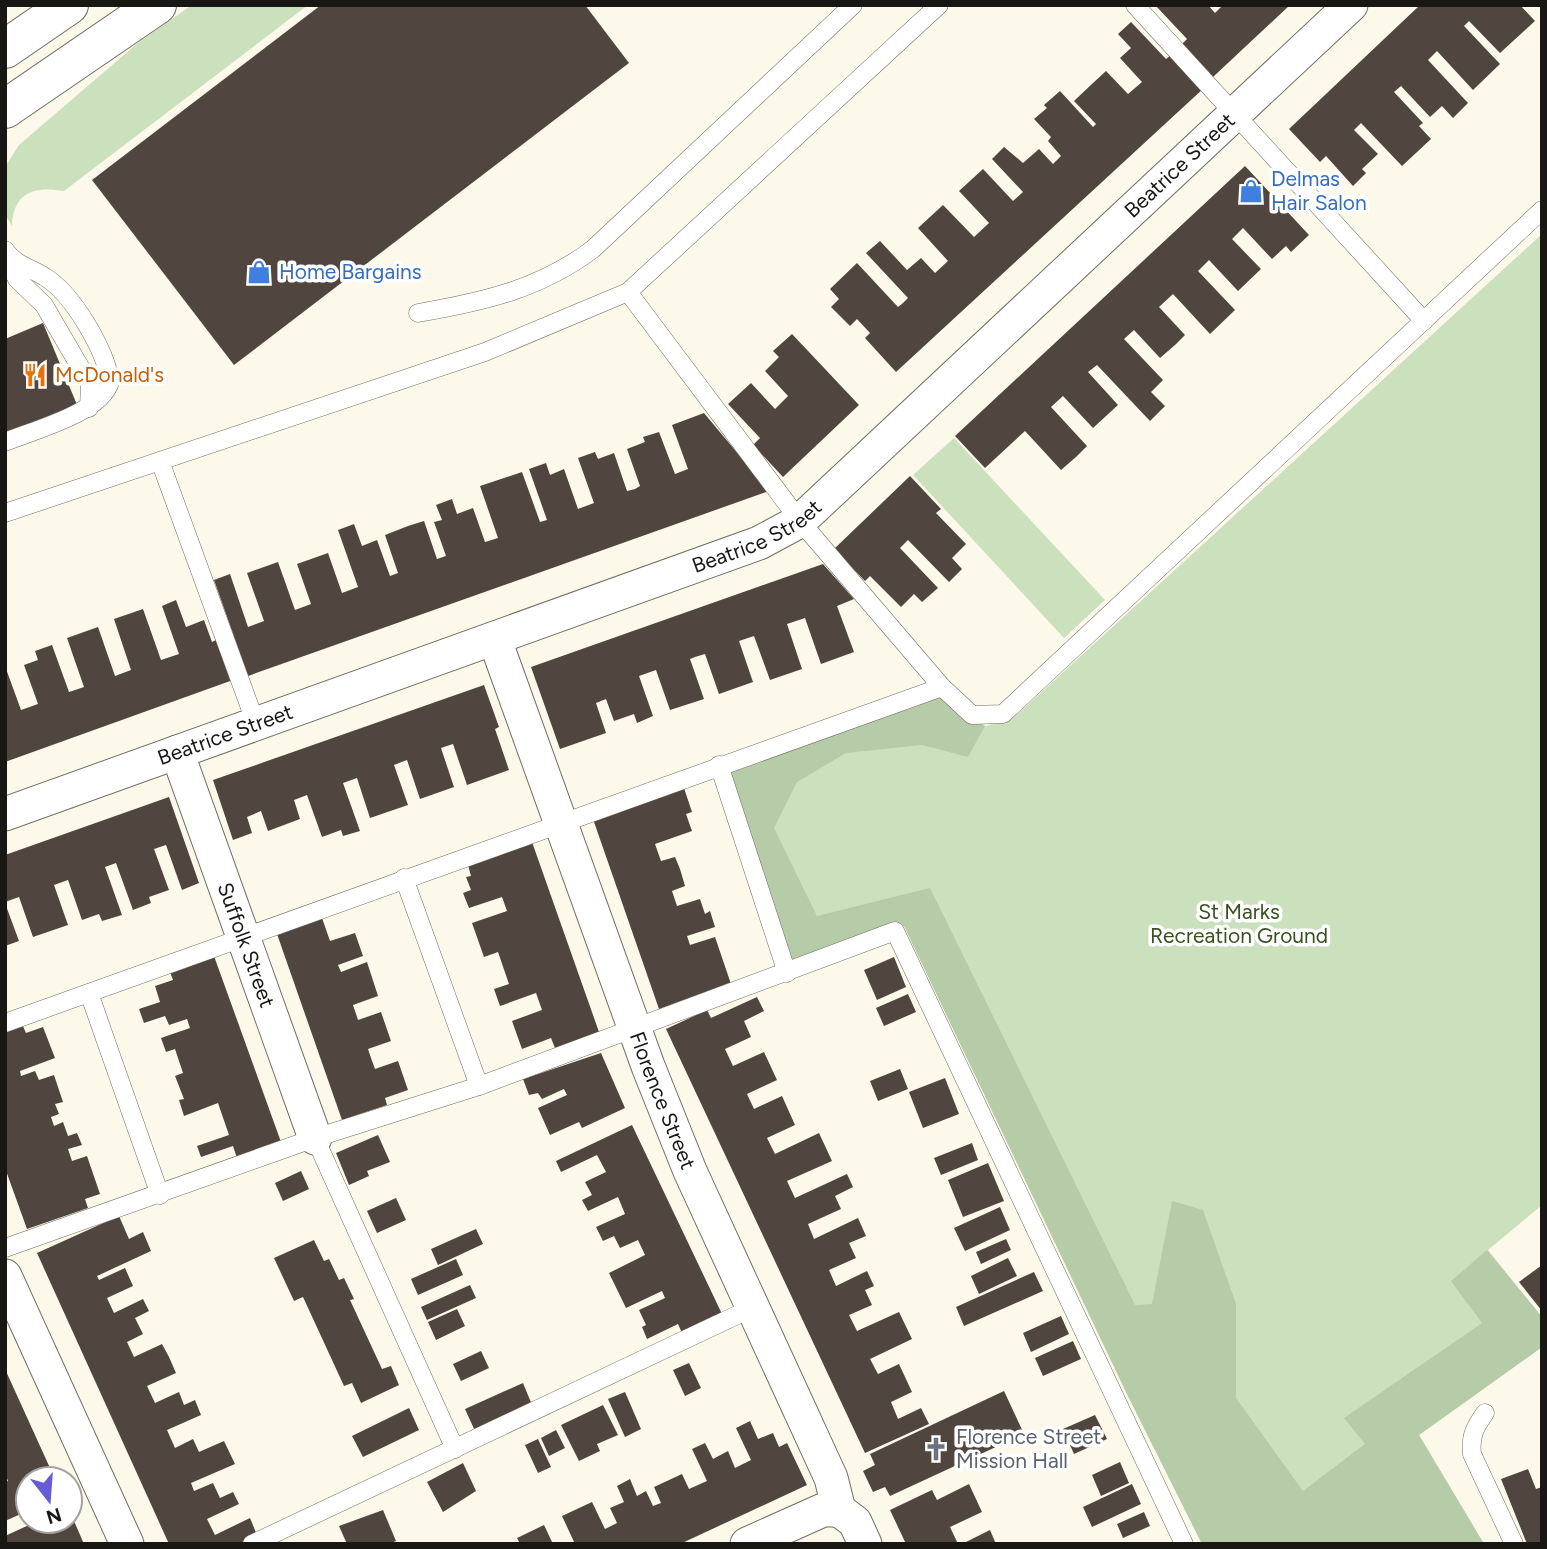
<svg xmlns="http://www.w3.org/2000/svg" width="1547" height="1549" font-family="Figtree,sans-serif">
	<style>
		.green { fill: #cbe0bd }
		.forest { fill: #b6cba7 }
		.building { fill: #51463f }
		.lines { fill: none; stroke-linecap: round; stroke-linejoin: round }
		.lane-casing { stroke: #716e62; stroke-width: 19 }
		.street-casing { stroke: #716e62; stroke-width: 35 }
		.secondary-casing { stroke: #716e62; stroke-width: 40 }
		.lane { stroke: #fff; stroke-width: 18 }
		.street { stroke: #fff; stroke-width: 33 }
		.secondary { stroke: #fff; stroke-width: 38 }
		.labels { text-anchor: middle; stroke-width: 7; stroke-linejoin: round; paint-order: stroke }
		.street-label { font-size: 21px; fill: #191713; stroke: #fff }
		.shop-label { font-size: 21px; fill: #366cbe; stroke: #fff; text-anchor: start }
		.food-label { font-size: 21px; fill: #c56008; stroke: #fff; text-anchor: start }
		.park-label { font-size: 21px; fill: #36511e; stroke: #fff }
		.worship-label { font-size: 21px; fill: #5b616d; stroke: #fff; text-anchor: start }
	</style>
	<rect width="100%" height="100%" fill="#fcf8ea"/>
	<!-- green -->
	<g class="green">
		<path d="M192 5H308L64 191C35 186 13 192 12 226L5 214V167L19 145 139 42Z"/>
		<polygon points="1542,234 1542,1205 1488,1250 1542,1317 1542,1347 1419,1435 1484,1544 1202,1544 1127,1394 904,926 791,965 730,773 938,695 985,726 1012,719"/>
		<polygon points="954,438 1105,600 1064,638 913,475"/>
	</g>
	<!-- forest -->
	<polygon class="forest" points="938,695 985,726 968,757 922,745 846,753 797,782 774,828 817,916 930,888 1135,1305 1152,1304 1172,1201 1203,1210 1236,1304 1236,1398 1303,1491 1365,1444 1344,1418 1482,1323 1451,1281 1487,1250 1542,1317 1542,1347 1419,1435 1484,1544 1202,1544 1127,1394 904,926 791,965 730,773"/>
	<!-- building -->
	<g class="building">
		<polygon points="321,5 585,5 629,63 234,365 92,180"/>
		<polygon points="1155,5 1208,5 1215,13 1223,5 1290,5 1213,77 1182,44 1187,39"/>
		<polygon points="1420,5 1520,5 1535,21 1500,53 1469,21 1464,26 1500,64 1473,90 1437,51 1428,60 1468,103 1453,118 1442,106 1430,117 1401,86 1394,92 1423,123 1419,126 1431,139 1402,166 1361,123 1354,130 1378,154 1362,169 1366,173 1353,186 1326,156 1320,162 1289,129"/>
		<polygon points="1131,22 1166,59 1172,54 1204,88 896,372 865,338 870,333 857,319 850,326 831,307 839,299 830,289 857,263 898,307 903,303 908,298 866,253 880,241 907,270 921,258 935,273 948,261 918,228 943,205 974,237 989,223 959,191 983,169 1013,201 1023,192 992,159 1004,147 1023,163 1039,149 1053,164 1061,156 1048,141 1051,137 1034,119 1047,108 1044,105 1060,91 1093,127 1096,124 1074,101 1093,83 1106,71 1128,94 1142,82 1120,58 1131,48 1118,34"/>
		<polygon points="1245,166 1309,235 1291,252 1286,246 1272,259 1243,228 1232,239 1261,269 1238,291 1209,260 1198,271 1235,310 1210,334 1173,294 1159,307 1185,335 1175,345 1160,358 1134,330 1124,339 1163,380 1151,392 1165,406 1150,421 1097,365 1088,372 1118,405 1093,428 1063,396 1051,407 1087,446 1076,457 1061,470 1025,431 985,468 955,436"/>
		<polygon points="43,323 80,412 5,443 5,339"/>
		<polygon points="792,334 859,405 783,477 753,445 760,438 728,404 751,383 775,409 788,396 765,371 779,357 773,351"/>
		<polygon points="704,413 769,491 248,676 214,580 230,574 248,627 264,621 247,573 278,562 295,610 311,604 297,564 328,553 342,593 358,587 338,530 354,524 362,546 377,540 390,576 398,573 385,535 408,526 424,521 437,559 446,556 434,522 442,520 436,505 452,499 457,514 473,508 485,542 498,538 480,486 522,472 540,522 547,520 529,469 546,463 550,475 564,469 578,509 594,503 578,458 595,452 598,459 614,453 627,491 635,489 640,486 627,449 645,442 643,437 659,432 675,474 688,469 672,425"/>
		<polygon points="910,476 941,509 936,513 966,544 952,558 962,569 949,582 908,540 900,548 938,588 922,602 914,594 901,607 870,576 865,581 834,549"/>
		<polygon points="823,564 854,599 837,606 854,652 821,664 805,618 787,624 802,669 770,680 754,636 739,641 753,682 719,694 705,654 695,657 690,659 704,699 670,710 656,670 639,676 653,716 637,723 634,714 614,721 606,699 596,703 606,733 560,749 531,667"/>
		<polygon points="176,600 186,627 204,620 212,642 218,639 233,680 5,762 5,666 21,710 38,704 24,665 38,660 35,651 52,645 69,692 84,687 67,638 98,627 115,676 131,670 114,619 143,609 161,660 179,654 162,606"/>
		<polygon points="484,685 499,727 495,729 509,770 467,785 453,744 441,748 454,787 420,799 407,760 394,765 408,805 370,818 357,778 343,783 360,831 343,836 341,830 322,837 307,795 294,800 300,819 268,831 261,811 247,817 252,833 233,840 213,780"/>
		<polygon points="684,788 692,812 686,814 692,831 655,844 661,861 675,857 680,869 685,886 672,891 677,906 700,899 705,914 710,911 715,927 687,936 690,945 715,937 731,984 659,1009 593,819"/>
		<polygon points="169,797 199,883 182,890 166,845 154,849 169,890 149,897 151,903 133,910 116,863 105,867 122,915 102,921 99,914 82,920 68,880 54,885 68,925 33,937 19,897 5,902 5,855"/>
		<polygon points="532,842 599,1032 555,1048 551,1038 522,1049 512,1021 542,1010 536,993 500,1006 494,989 509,984 498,952 484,957 472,923 507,911 502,897 469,908 463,893 471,890 466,877 471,876 468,865"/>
		<polygon points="5,903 19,941 5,946"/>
		<polygon points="322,918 330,941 355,933 363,956 338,965 341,972 367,962 378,996 353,1005 358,1020 381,1012 391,1041 368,1049 371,1058 375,1069 398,1061 408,1090 385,1098 387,1105 342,1120 277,934"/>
		<polygon points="214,956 281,1142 237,1158 233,1146 201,1157 197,1146 229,1135 218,1103 184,1116 179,1100 184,1099 175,1076 183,1073 175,1049 166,1052 161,1038 190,1028 187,1019 169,1025 165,1016 144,1023 139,1009 160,1002 155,986 173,980 170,972"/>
		<polygon points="894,957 906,987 877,1000 864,970"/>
		<polygon points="908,994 916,1012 884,1026 876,1008"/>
		<polygon points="757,997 764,1011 744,1021 751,1037 725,1049 733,1066 764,1052 777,1080 747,1094 754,1109 782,1096 795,1125 767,1138 775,1154 819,1133 832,1161 787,1181 795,1198 847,1174 853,1187 835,1196 841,1209 808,1224 814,1239 858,1218 866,1236 849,1243 856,1258 829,1270 836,1286 867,1271 874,1286 865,1290 872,1305 849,1315 857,1331 899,1312 912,1339 870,1359 878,1374 899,1364 912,1392 891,1402 898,1419 921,1408 929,1424 865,1453 666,1029 707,1010 711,1018"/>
		<polygon points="22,1024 26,1033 43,1027 55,1058 20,1071 21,1076 35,1071 39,1080 54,1075 63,1102 55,1104 59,1114 51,1117 54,1126 63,1122 68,1136 77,1133 82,1145 68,1149 72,1161 87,1156 100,1194 85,1199 88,1208 27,1229 5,1168 5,1029"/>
		<polygon points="601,1053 625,1108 582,1128 579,1122 550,1135 538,1108 567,1095 564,1089 542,1099 538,1093 529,1095 523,1079"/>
		<polygon points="900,1069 908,1089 878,1101 870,1081"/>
		<polygon points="945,1078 959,1114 923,1128 909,1092"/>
		<polygon points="632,1125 722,1314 682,1333 678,1324 647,1339 642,1327 646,1325 639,1310 665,1298 662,1291 626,1308 609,1273 645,1255 638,1240 620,1248 614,1236 603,1241 596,1227 625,1214 618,1197 588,1211 582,1200 592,1195 585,1182 606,1172 597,1155 561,1172 556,1161"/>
		<polygon points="378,1135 390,1162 367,1171 369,1176 349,1185 336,1153"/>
		<polygon points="972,1143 978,1160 941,1175 934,1158"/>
		<polygon points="988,1163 1004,1201 963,1217 948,1180"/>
		<polygon points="301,1171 309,1189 283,1201 275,1183"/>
		<polygon points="396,1198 406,1220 377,1233 367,1211"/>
		<polygon points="1000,1207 1010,1230 965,1251 954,1228"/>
		<polygon points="119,1216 129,1239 143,1232 151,1251 97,1276 99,1280 125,1268 133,1286 107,1298 114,1313 143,1299 149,1311 135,1318 143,1334 127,1342 134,1357 162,1344 169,1357 176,1373 147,1386 155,1403 179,1392 184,1405 195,1400 201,1415 167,1430 175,1448 193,1439 199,1452 224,1441 235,1464 191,1483 194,1491 213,1483 220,1498 233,1492 239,1504 207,1519 215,1535 250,1518 257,1535 238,1544 169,1544 37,1253"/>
		<polygon points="476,1229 483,1244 438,1265 431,1249"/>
		<polygon points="1006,1239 1011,1250 981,1264 976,1252"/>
		<polygon points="314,1240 324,1261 329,1259 339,1280 344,1278 354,1299 350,1300 382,1369 391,1366 399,1385 361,1403 352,1383 344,1386 303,1297 294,1301 274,1258"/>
		<polygon points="1008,1258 1017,1276 979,1294 971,1276"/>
		<polygon points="456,1259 463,1275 418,1295 411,1279"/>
		<polygon points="1542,1265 1542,1311 1519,1282"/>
		<polygon points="1034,1272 1043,1291 964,1326 956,1307"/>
		<polygon points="470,1285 476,1298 427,1320 421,1307"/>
		<polygon points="457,1309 465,1326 436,1340 428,1322"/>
		<polygon points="1061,1316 1069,1334 1031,1352 1023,1333"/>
		<polygon points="1073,1341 1081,1359 1043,1376 1035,1358"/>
		<polygon points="481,1351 489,1368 461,1381 453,1364"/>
		<polygon points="689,1363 701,1388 685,1396 673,1370"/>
		<polygon points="5,1369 55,1479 28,1479 28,1521 70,1521 70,1512 84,1544 5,1544 5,1536 29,1525 23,1513 5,1521 5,1482 8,1481 5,1474"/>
		<polygon points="523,1383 532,1405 475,1431 465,1409"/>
		<polygon points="1004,1391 1024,1434 890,1496 885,1487 873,1492 863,1471 875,1465 870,1454"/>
		<polygon points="625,1392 641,1429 625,1437 608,1399"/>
		<polygon points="603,1405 618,1435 597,1444 600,1451 579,1461 561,1425"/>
		<polygon points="409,1408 419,1430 363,1457 352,1436"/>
		<polygon points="1095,1415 1107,1439 1074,1454 1063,1429"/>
		<polygon points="750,1421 758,1439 773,1433 779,1447 787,1443 807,1485 680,1544 575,1544 562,1516 592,1502 605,1529 617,1523 610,1508 624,1502 617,1486 630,1479 637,1496 646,1491 653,1506 661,1503 654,1487 682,1474 689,1489 707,1481 692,1449 705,1443 713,1459 728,1451 735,1468 751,1460 736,1428"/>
		<polygon points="556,1430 565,1448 549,1456 541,1438"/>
		<polygon points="538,1439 551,1467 538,1473 525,1445"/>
		<polygon points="1120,1462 1129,1483 1101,1496 1092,1475"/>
		<polygon points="463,1463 476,1491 443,1512 427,1482"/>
		<polygon points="1528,1469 1536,1489 1542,1487 1542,1544 1527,1544 1501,1479"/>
		<polygon points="969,1484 982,1512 950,1527 958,1544 906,1544 890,1510 932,1490 937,1500"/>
		<polygon points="1132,1484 1141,1504 1092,1527 1083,1507"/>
		<polygon points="383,1510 396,1541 388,1544 347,1544 339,1526"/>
		<polygon points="1144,1512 1150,1526 1123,1538 1117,1524"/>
		<polygon points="544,1525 553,1544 520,1544 517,1538"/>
		<polygon points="990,1530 996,1544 962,1544"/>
	</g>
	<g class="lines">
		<!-- lane casing -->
		<g class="lane-casing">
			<g id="lane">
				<polyline points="1135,5 1424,321"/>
				<path d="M5 250C15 265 31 268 45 277 73 294 106 351 110 382 101 413 34 430 5 442"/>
				<polyline points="5,256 17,279 44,305 90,384 89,408"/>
				<polyline points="628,292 800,521 942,687 972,715 1003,714 1542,210"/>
				<path d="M418 313C483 302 540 289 593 249L853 5"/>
				<polyline points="160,461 256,724"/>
				<polyline points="5,513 485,352 628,292 939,5"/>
				<polyline points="719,765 787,973"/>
				<polyline points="404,878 479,1086"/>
				<polyline points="89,993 160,1195"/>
				<polyline points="5,1023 942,687"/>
				<polyline points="315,1138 455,1449"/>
				<polyline points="5,1248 315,1138 479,1086 895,931 1184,1544"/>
				<path d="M1485 1413C1475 1427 1470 1436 1472 1454L1514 1544"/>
				<polyline points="252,1544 752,1308"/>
			</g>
		</g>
		<!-- street casing -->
		<g class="street-casing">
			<g id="street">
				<path id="s1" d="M495 640 648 1066 690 1171 831 1478 839 1510 855 1522 865 1544"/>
				<path id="s2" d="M177 752 315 1138"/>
				<path id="s3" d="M5 814 759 543 800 521 1351 5"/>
				<polyline points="5,1276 127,1544"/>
				<polyline points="747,1544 823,1510 839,1510"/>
			</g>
		</g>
		<!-- secondary casing -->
		<g class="secondary-casing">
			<g id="secondary">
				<polyline points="5,49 69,5"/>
				<polyline points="5,109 157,5"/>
			</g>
		</g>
		<!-- lane -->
		<use href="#lane" class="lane"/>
		<!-- street -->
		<use href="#street" class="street"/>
		<!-- secondary -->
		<use href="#secondary" class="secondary"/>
	</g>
	<!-- icons -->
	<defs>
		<g id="shop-bare" transform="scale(1.89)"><path d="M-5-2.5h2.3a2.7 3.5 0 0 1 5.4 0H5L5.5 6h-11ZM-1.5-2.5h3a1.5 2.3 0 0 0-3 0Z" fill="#3f7fe0" stroke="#fff" stroke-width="2.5" paint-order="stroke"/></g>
		<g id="restaurant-bare" transform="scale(1.89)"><path d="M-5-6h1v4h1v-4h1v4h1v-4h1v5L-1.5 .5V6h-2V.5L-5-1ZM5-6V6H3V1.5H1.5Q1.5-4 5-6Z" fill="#e8710a" stroke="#fff" stroke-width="2.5" paint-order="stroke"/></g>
		<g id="church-bare" transform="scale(1.89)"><path d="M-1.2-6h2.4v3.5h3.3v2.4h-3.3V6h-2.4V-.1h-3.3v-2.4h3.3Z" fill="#6b7280" stroke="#fff" stroke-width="2.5" paint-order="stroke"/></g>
	</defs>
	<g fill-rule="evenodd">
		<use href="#shop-bare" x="1251" y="191"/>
		<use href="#shop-bare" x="259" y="272"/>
		<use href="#restaurant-bare" x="35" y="375"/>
		<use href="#church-bare" x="936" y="1449"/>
	</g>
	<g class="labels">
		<!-- street labels -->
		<g class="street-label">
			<text dy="7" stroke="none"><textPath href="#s3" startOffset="1368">Beatrice Street</textPath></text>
			<text dy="7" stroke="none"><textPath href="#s3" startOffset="802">Beatrice Street</textPath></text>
			<text dy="7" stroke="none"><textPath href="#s3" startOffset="234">Beatrice Street</textPath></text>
			<text dy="7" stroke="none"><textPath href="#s2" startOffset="205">Suffolk Street</textPath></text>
			<text dy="7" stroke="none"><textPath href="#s1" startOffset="490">Florence Street</textPath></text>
		</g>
		<!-- shop labels -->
		<g class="shop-label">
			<text x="1271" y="186">Delmas<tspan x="1271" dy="24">Hair Salon</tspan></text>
			<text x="279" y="279">Home Bargains</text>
		</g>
		<!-- food labels -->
		<g class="food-label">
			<text x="55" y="382">McDonald's</text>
		</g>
		<!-- park labels -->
		<g class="park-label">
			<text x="1239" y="919">St Marks<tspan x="1239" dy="24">Recreation Ground</tspan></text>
		</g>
		<!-- worship labels -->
		<g class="worship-label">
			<text x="956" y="1444">Florence Street<tspan x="956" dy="24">Mission Hall</tspan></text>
		</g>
	</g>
	<!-- border -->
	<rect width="1547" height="1549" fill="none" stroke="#191713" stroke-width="14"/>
	<!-- north arrow -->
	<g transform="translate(49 1500) rotate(163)"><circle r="33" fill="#ffffff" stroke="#a3a2a1" stroke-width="2"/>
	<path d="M0-5L12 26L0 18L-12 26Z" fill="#685cd6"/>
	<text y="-10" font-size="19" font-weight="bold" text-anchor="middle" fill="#191713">N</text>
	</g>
</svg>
